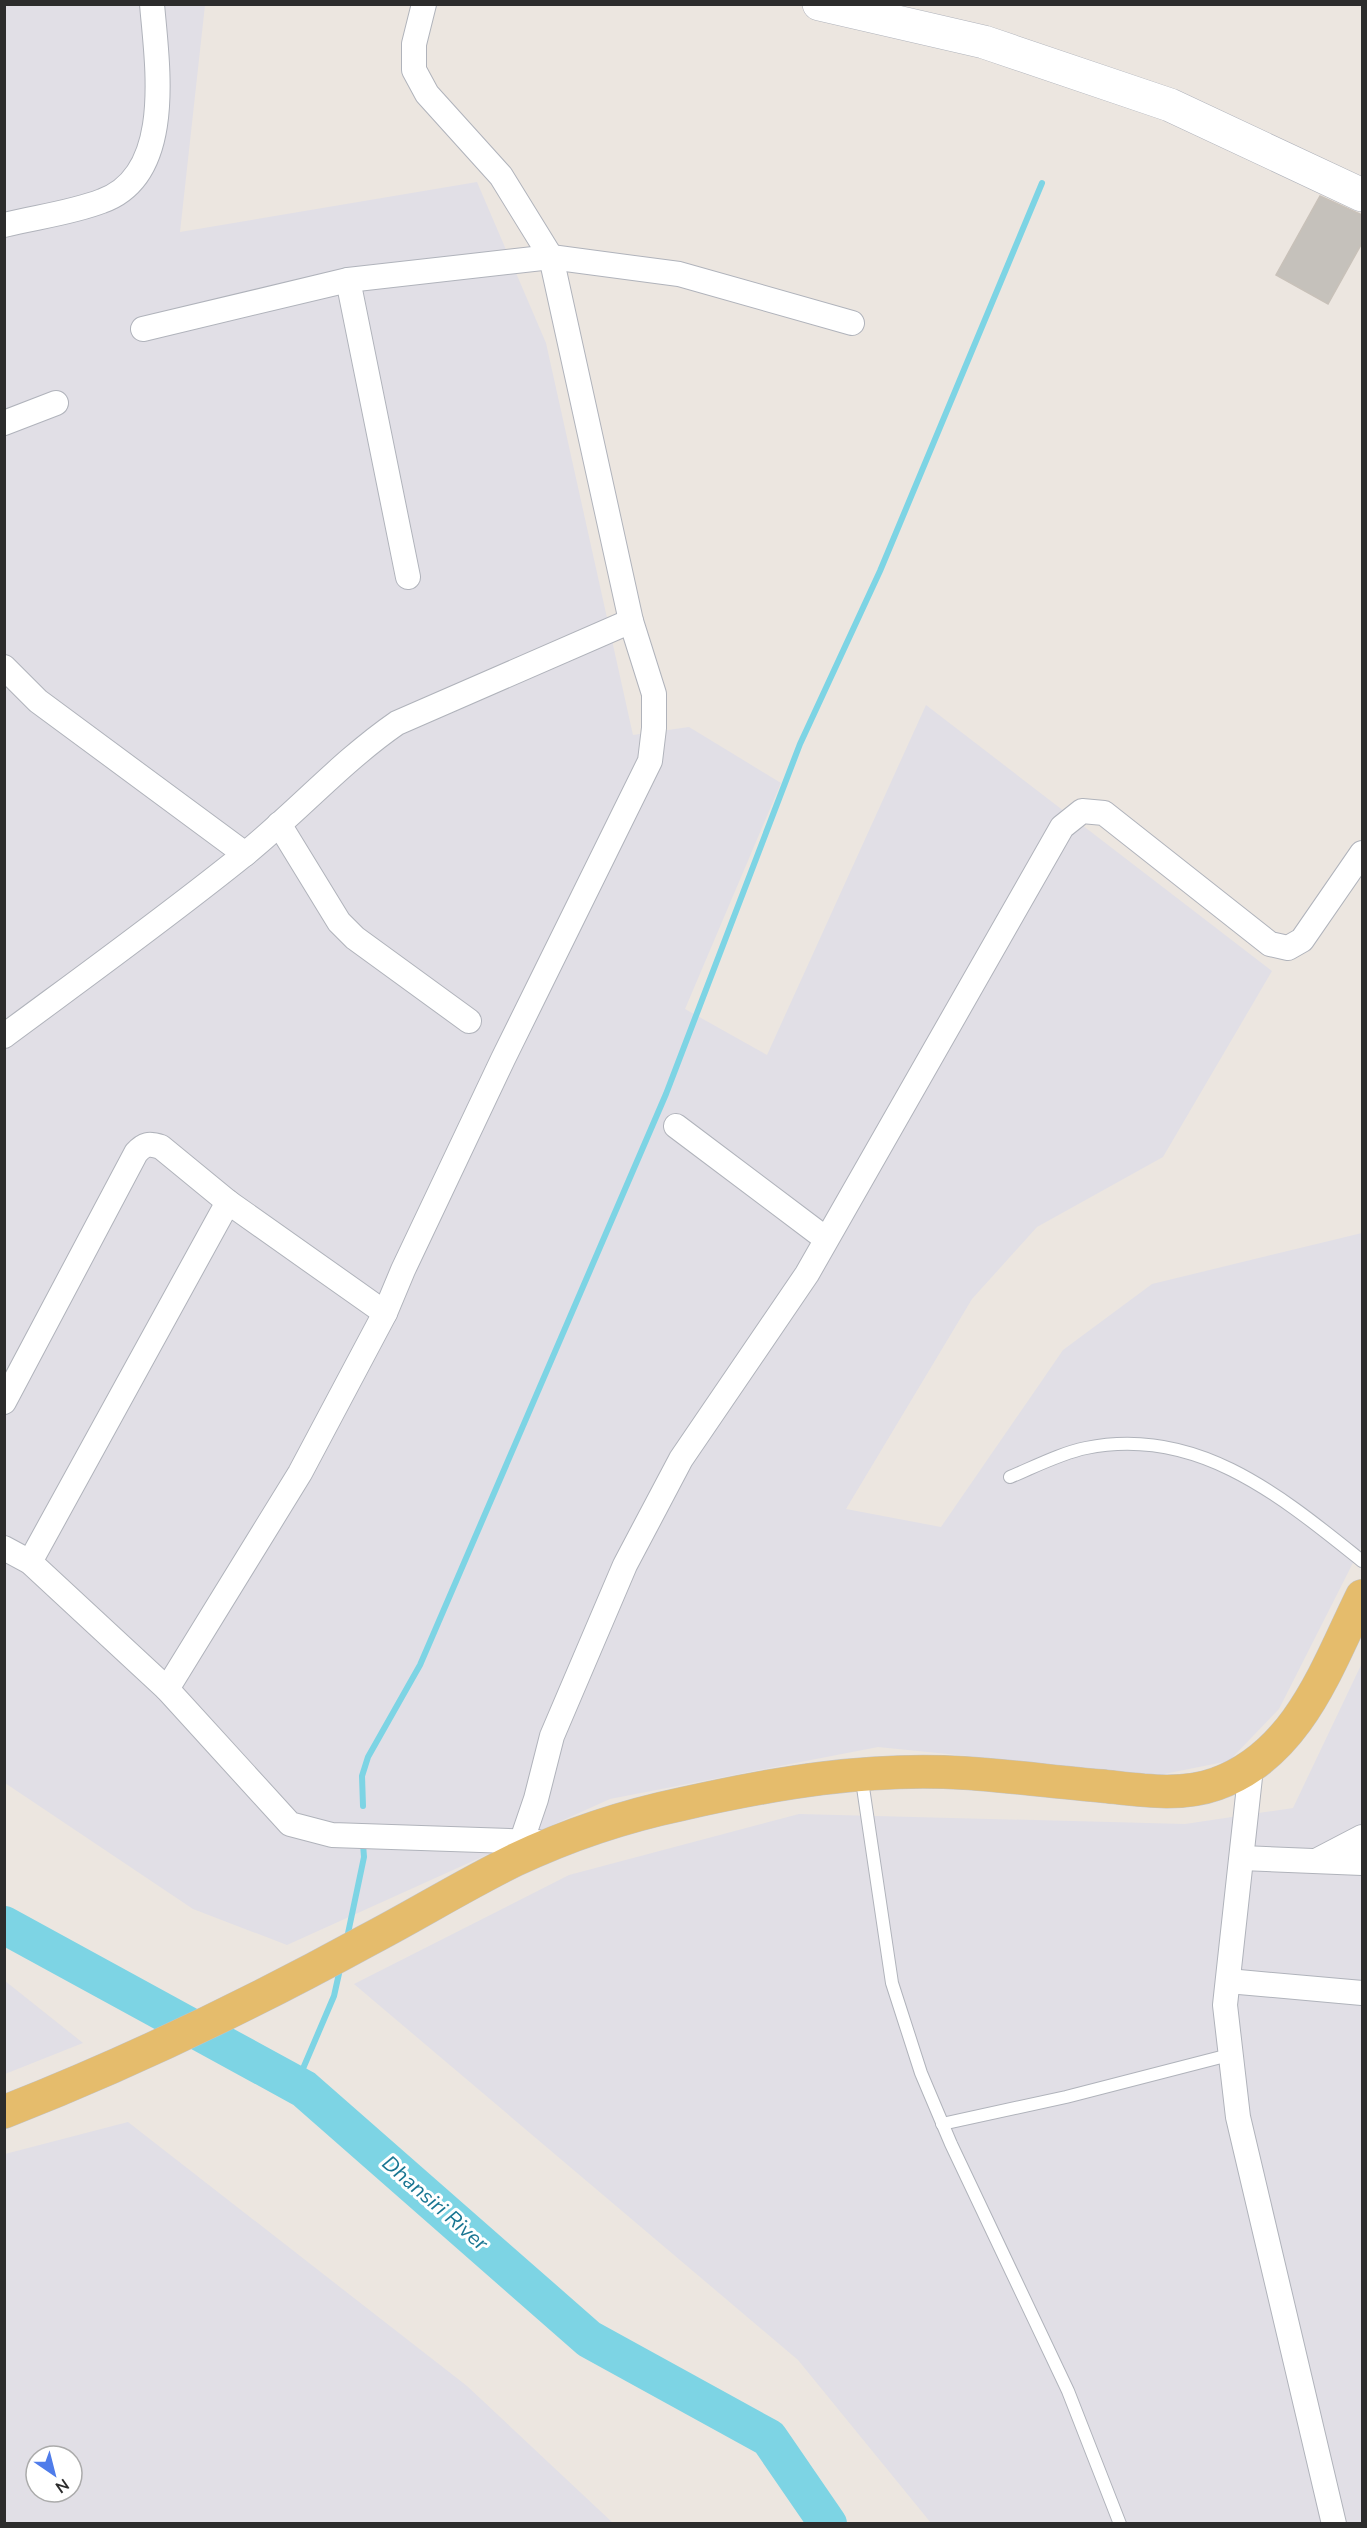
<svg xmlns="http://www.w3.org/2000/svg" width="1367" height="2528" font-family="'Nunito Sans',sans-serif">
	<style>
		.industrial { fill: #e1dfe6; fill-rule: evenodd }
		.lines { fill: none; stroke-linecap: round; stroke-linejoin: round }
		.stream { stroke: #7dd4e4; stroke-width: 6 }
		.river { stroke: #7dd4e4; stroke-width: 38 }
		.building { fill: #c5c1bb; stroke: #c8c1b9; stroke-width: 1.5 }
		.lane-casing { stroke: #b0b3bb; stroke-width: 14 }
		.street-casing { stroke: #b0b3bb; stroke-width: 26 }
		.secondary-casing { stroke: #b0b3bb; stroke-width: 34 }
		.primary-casing { stroke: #c4c4c4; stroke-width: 34 }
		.lane { stroke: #fff; stroke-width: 12 }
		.street { stroke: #fff; stroke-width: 24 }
		.secondary { stroke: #fff; stroke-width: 33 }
		.primary { stroke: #e5bc6c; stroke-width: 33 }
		.labels { text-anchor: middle; stroke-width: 6; stroke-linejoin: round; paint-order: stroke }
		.water-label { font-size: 21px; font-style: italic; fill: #1a7692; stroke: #fff }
	</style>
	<rect width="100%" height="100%" fill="#ece6e0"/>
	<!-- industrial -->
	<g class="industrial">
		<polygon points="4,5 205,5 180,232 477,182 546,343 633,735 689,727 781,783 685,1009 767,1055 926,705 1272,971 1163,1157 1037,1227 972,1299 846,1509 941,1527 1063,1350 1152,1284 1362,1233 1362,1545 1279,1709 1229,1761 1159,1775 878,1747 610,1799 287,1945 193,1909 5,1783"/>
		<polygon points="1362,1663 1362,2523 931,2523 798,2360 354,1984 569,1875 799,1814 1185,1824 1293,1808"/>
		<polygon points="4,1981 5,1981 83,2043 5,2074"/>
		<path d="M128 2122 467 2386 613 2523H5V2154ZM36 2456H72V2492H36Z"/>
	</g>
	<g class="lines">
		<!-- stream -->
		<g class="stream">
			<polyline points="363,1806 362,1776 368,1757 420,1665 666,1094 800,744 880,571 1042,183"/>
			<polyline points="347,1938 364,1857 363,1844"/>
			<polyline points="296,2085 334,1996 340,1969"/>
		</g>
		<!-- river -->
		<polyline class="river" points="4,1925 304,2089 589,2339 769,2438 828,2524"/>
	</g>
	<!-- building -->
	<polygon class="building" points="1320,196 1362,215 1362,243 1328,304 1276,275"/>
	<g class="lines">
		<!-- lane casing -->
		<g class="lane-casing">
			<g id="lane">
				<path d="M1010 1477C1034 1467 1061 1453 1086 1448 1197 1425 1282 1497 1362 1561"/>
				<polyline points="861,1774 892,1983 921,2073 951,2144 1068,2391 1120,2524"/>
				<polyline points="942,2124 1066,2097 1229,2055"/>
			</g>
		</g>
		<!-- street casing -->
		<g class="street-casing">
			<g id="street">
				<path d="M4 225C36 217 71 213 102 201 175 175 157 64 152 4"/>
				<polyline points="348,280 408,577"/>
				<polyline points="143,329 348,280 551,257 679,274 852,323"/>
				<polyline points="4,423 56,403"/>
				<polyline points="4,667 38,701 245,854"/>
				<polyline points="279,824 339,922 355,938 469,1021"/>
				<path d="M4 1036C85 976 167 917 245 854 297 812 342 761 397 723L631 621"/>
				<polyline points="676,1126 826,1239"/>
				<path d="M4 1402 136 1153C144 1144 149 1143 161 1147L228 1202 385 1313"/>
				<polyline points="4,1548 30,1562 167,1689 290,1824 332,1835 537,1842"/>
				<polyline points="30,1562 228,1202"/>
				<polyline points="167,1689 300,1473 385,1313 403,1270 503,1059 650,761 654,728 654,694 631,621 551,257 501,176 427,94 414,70 414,44 424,4"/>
				<polyline points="1251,1768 1225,2005 1238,2117 1334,2524"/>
				<polyline points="522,1840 536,1799 552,1736 625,1565 681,1459 807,1274 1062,827 1082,811 1104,813 1270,944 1288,948 1302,940 1362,853"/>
				<polyline points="1242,1858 1362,1863"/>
				<polyline points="1316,1861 1362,1837"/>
				<polyline points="1228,1981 1362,1993"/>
			</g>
		</g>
		<!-- secondary casing -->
		<g class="secondary-casing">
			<polyline id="secondary" points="819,4 984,42 1170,105 1362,195"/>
		</g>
		<!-- primary casing -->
		<g class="primary-casing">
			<path id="primary" d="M4 2112C126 2064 251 2004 366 1941 416 1915 464 1885 515 1860 568 1835 625 1816 682 1804 775 1783 868 1767 964 1773 1010 1776 1056 1782 1102 1786 1139 1790 1180 1797 1216 1784 1298 1755 1327 1667 1362 1596"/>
		</g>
		<!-- lane -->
		<use href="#lane" class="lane"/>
		<!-- street -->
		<use href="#street" class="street"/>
		<!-- secondary -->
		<use href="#secondary" class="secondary"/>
		<!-- primary -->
		<use href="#primary" class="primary"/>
	</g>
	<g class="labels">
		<!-- water labels -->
		<g class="water-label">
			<text transform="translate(435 2203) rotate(41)" y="7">Dhansiri River</text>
		</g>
	</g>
	<!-- border -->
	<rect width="1367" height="2528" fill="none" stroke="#2c2c2c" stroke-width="12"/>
	<!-- north arrow -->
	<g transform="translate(54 2474) rotate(145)"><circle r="28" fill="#ffffff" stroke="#ababab" stroke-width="1.5"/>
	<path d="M0-4.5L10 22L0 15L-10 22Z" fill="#4f7cea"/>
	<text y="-9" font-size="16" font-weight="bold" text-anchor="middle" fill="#2c2c2c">N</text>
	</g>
</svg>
